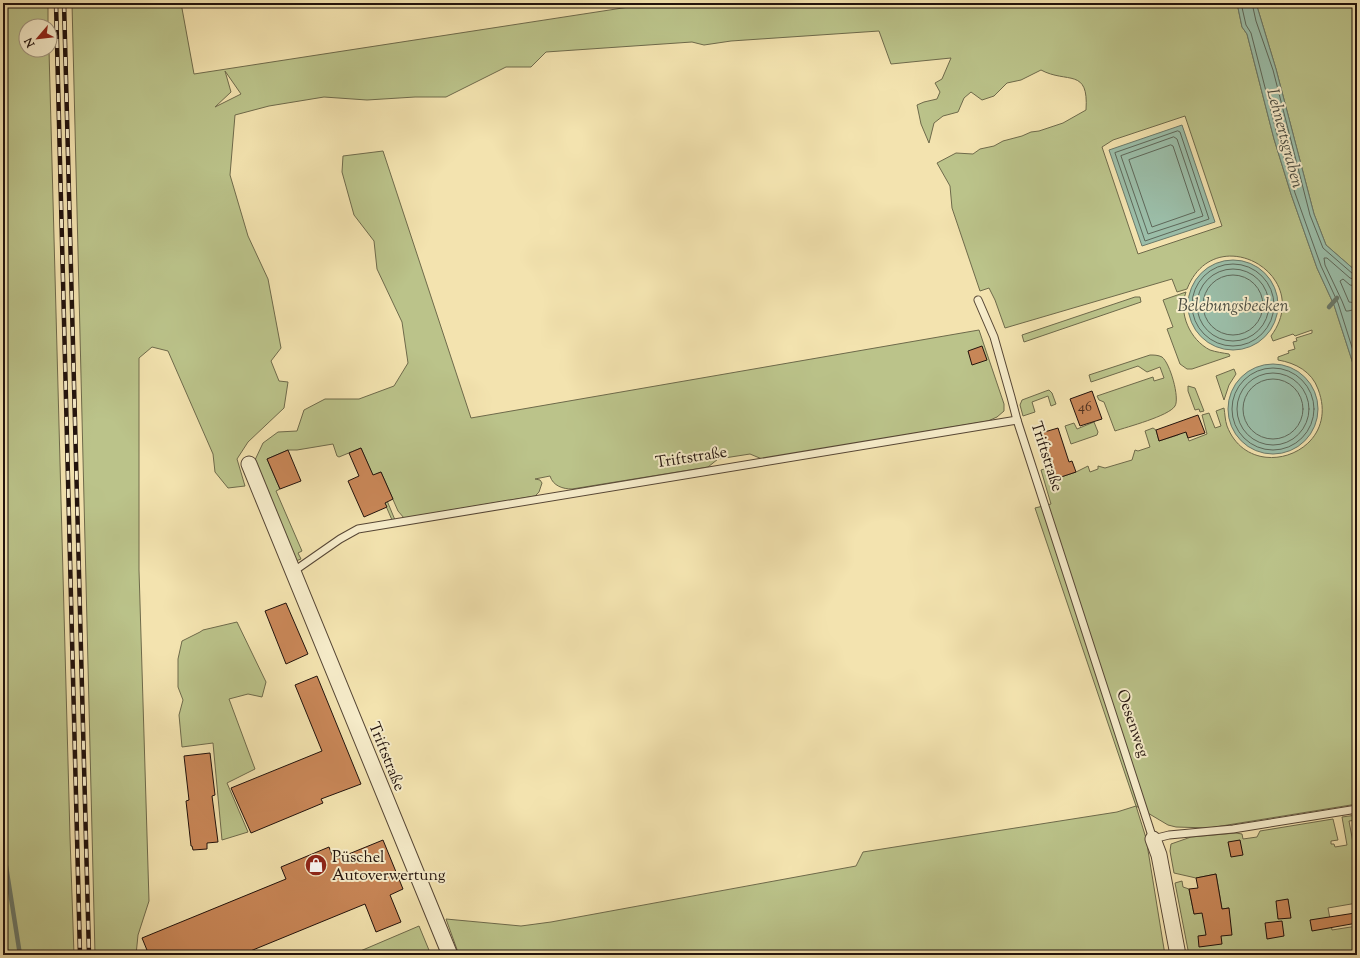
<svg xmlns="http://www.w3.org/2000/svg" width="1360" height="958" font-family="'Sorts Mill Goudy',serif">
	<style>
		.green { fill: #bbc38a; stroke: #6e6a4b; fill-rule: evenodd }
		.water { fill: #9bbea9; stroke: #6a796a }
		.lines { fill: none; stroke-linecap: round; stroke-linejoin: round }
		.shore { stroke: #5e685a; stroke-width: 1 }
		.stream { stroke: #6a796a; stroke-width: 4.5 }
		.building { fill: #c98758; stroke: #21120c }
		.service-casing { stroke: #564635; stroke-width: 9 }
		.minor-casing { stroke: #564635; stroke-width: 17 }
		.service { stroke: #f7edcb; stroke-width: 7 }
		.minor { stroke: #f7edcb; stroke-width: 15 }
		.rail-casing { stroke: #21120c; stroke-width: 4.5 }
		.rail { stroke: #f7edcb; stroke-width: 3; stroke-dasharray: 9; stroke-linecap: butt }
		.labels { text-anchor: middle; stroke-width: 4; stroke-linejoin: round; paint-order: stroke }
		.number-label { font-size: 14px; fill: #4b2f1f }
		.street-label { font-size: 16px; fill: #21120c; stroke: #f7edcb }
		.poi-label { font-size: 16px; fill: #21120c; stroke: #f7edcb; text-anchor: start }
		.water-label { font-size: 17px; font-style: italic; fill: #4c4e43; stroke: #f7edcb }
	</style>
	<rect width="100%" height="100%" fill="#f3e3af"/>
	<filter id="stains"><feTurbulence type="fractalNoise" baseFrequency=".005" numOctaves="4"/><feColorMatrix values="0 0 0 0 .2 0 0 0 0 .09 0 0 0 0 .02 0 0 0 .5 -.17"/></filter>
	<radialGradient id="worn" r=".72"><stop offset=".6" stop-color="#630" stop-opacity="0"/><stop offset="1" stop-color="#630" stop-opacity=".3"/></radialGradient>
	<!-- green -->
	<g class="green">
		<polygon points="3,3 48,3 48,26 26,26 26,50 49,50 70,837 74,955 6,955 3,940"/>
		<path d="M72 3H181L194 74 655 3H1237L1242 27 1247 34 1274 139 1291 194 1317 268 1334 305 1357 376V804L1209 828 1176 827 1168 825 1136 806 1146 838 1165 955H459L446 919 521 926 551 922 856 866 863 852 1117 812 1136 806 1035 508 1051 504 1041 470 1051 467 1055 479 1076 472 1088 466 1090 472 1098 469V466L1105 468 1132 460 1135 450 1138 451 1150 447 1145 431 1153 428 1156 430 1159 441 1178 435 1185 430 1189 441 1207 434 1202 415 1209 413 1215 428 1221 426 1216 411 1224 408C1225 414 1225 420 1227 426 1250 486 1343 453 1318 389 1312 372 1296 363 1278 360V357L1289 353 1288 351 1295 349 1293 342 1297 341 1296 338 1312 333V330L1295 336 1293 334 1273 341 1271 336C1316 275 1215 218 1187 289L1177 292 1172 279 1005 328 995 300 989 288 980 291 952 208 950 186 937 163 956 153 973 154 980 149 994 146 1003 141 1022 136 1031 132 1039 131 1063 123 1086 110C1089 67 1067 84 1041 70L1021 80 1007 83 994 96 982 100 971 92 964 98 958 112 943 116 934 123 929 143 921 124 917 105 924 102 937 99 940 92 935 83 942 79 951 58 891 64 879 31 731 41 704 45 692 42 546 52 531 67H506L446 97H415L367 100 324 97 269 106 235 115 230 175 248 236 268 279 281 348 271 361 279 381 288 382 284 408 248 442 237 459 245 486 228 488 215 472 213 454 168 351 152 347 139 358V570L149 901 138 935 136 955H95ZM225 71 241 94 215 107 231 92ZM1185 116 1222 226 1138 254 1102 147 1113 140Z"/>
		<polygon points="1256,3 1357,3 1357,272 1326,245 1314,214 1276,69"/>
		<path d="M383 151 471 418 979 330 1004 404V411L997 417 988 421 762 459 750 454 718 459 708 467 572 489C563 489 553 486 550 476L535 479 540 480 542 483 539 492 535 496 404 518 398 511 381 472 376 474 395 520H392L361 448 339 457 337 456 333 444 297 450H288L267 459 280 489 276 491 302 551 298 553 301 559 296 561 291 556 255 460 263 443 278 432 297 431 304 410 325 399H359L394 386 408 363 402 322 377 269 374 241 354 215 342 172 343 156Z"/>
		<path d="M1186 292C1178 313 1190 340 1210 350 1216 352 1223 353 1229 354L1230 356 1192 369H1187L1180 364 1167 329 1173 327 1163 300Z"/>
		<polygon points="1135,297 1140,297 1141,302 1024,342 1022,335"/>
		<path d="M1150 355C1154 355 1158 355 1162 357 1170 363 1180 398 1175 406 1169 416 1127 427 1115 431L1104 402 1099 400 1097 396 1153 377 1154 381 1164 378 1160 367 1147 372 1138 366 1091 382 1089 375Z"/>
		<polygon points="1234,369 1236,374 1229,385 1224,400 1216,376"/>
		<polygon points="1188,386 1195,388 1204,411 1200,412 1199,409 1195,410 1188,391"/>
		<polygon points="1049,390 1052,393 1056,404 1051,406 1048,396 1032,402 1035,412 1023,416 1020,405 1022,400 1046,391"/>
		<polygon points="1094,422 1098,432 1097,435 1071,444 1065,426 1074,423 1077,429"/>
		<polygon points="237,622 266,682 262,697 248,694 229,699 255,769 227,783 248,832 222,840 213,743 182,747 179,715 183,700 178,687 178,659 182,641 200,632 203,630"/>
		<polygon points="1357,815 1357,820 1349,821 1357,864 1357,903 1328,908 1332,930 1357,926 1357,955 1189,955 1175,883 1182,881 1183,887 1189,889 1194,914 1229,908 1222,909 1216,874 1196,878 1174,873 1170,851 1171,844 1191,837 1236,833 1242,834 1243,839 1257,837 1260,831 1333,819 1338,840 1331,841 1331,844 1334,844 1335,847 1347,845 1342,817"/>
		<polygon points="419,926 431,955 351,955"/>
	</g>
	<!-- water -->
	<g class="water">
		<polygon points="1237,3 1256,3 1276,69 1314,214 1326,245 1357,272 1357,318 1354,318 1357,329 1357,376 1334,305 1317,268 1291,194 1274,139 1247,34 1242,27"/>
		<polygon points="1182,125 1215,222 1142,246 1109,150"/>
		<circle cx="1233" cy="305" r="45"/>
		<circle cx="1273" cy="409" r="45"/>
	</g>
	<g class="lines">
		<!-- shore -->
		<g class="shore">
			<polyline points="1241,3 1246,25 1251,33 1278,138 1295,193 1321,266 1338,303 1357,363"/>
			<polyline points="1252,3 1256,21 1273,70 1310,215 1323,248 1353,274 1357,275"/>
			<polygon points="1178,131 1180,132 1209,219 1145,241 1115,153"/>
			<polygon points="1174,137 1177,139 1203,216 1148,234 1121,156"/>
			<polygon points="1171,145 1173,146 1195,212 1152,227 1129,160"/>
			<circle cx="1233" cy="305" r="41"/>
			<circle cx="1233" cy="305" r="36"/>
			<circle cx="1233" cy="305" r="30"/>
			<polyline points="1357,280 1350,278 1327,258 1324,258 1325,265 1342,301 1346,311 1348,311 1357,309"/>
			<polyline points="1357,286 1350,285 1343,279 1340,281 1349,302 1357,303"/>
			<circle cx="1273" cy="409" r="41"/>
			<circle cx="1273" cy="409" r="36"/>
			<circle cx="1273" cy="409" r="30"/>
		</g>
		<!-- stream -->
		<g class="stream">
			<polyline points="1329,307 1337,298"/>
			<polyline points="3,847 20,955"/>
		</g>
	</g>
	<!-- building -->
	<g class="building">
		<polygon points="982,346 987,360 972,365 968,351"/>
		<polygon points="1092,391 1102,419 1080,426 1070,399"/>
		<polygon points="1198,415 1205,433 1188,438 1186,432 1159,441 1156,430"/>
		<polygon points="1058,428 1069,462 1072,461 1076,472 1055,479 1041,433"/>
		<polygon points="361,448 373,475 381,472 393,499 385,503 387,507 364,517 348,481 359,476 349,453"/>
		<polygon points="288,450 301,481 280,489 267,459"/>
		<polygon points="286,603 308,654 286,664 265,611"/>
		<polygon points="317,676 361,784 321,799 323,803 251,833 231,788 322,751 295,685"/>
		<polygon points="210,753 215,795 212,796 218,842 207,843 207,849 193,850 192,846 191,846 186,801 189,800 184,756"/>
		<polygon points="383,840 403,889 390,895 401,922 376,932 365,904 248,952 249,955 149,955 142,938 286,879 281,867 329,847 334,860"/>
		<polygon points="1240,840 1243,855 1231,857 1228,842"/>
		<polygon points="1216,874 1222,909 1229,908 1232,935 1221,936 1222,944 1199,947 1198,936 1206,935 1202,913 1194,914 1189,889 1198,888 1196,878"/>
		<polygon points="1288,899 1291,918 1278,919 1276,901"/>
		<polygon points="1355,913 1357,923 1312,931 1310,920"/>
		<polygon points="1282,921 1284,936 1267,939 1265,923"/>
	</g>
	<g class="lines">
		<!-- service casing -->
		<g class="service-casing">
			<g id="service">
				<polyline points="978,300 994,337 1011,397 1017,420"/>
				<polyline points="294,571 340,539 358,529 1017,420 1153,839 1169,835 1233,829 1357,809"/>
			</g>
		</g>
		<!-- minor casing -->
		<g class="minor-casing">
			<g id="minor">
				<polyline points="249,464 450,955"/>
				<polyline points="1153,839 1159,855 1178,955"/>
			</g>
		</g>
		<!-- service -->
		<use href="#service" class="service"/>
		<!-- minor -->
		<use href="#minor" class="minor"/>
		<!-- rail casing -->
		<g class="rail-casing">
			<g id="rail">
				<polyline points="56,3 80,955"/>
				<polyline points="64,3 89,955"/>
			</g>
		</g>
		<!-- rail -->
		<use href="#rail" class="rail"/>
	</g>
	<!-- icons -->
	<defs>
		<g id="shop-disc" transform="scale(1.15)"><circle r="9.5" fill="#8f2418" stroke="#f7edcb"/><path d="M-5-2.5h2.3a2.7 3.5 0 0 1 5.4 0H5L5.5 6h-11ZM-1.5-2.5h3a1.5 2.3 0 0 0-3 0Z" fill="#fff"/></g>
	</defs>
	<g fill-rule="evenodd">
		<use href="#shop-disc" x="316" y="865"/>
	</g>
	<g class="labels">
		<!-- number labels -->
		<g class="number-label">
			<text x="1085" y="411">46</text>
		</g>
		<!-- street labels -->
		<g class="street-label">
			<text transform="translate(691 456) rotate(-9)" y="6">Triftstraße</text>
			<text transform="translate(1048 456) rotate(72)" y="6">Triftstraße</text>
			<text transform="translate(1134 723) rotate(71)" y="6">Oesenweg</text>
			<text transform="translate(388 756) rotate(68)" y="6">Triftstraße</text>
		</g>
		<!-- poi labels -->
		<g class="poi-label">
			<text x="332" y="862">Püschel<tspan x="332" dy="18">Autoverwertung</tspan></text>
		</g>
		<!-- water labels -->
		<g class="water-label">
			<text transform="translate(1286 138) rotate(75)" y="6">Lehnertsgraben</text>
			<text x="1233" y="311">Belebungsbecken</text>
		</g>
	</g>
	<!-- margin -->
	<rect width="1360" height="958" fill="none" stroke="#f3e3af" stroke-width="16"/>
	<rect x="4" y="4" width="1352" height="950" fill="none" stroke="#21120c" stroke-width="2"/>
	<rect x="8" y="8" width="1344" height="942" fill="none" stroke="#21120c"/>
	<!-- north arrow -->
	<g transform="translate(38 38) rotate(242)"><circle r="19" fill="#f7edcb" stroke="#a1957f"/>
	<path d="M0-3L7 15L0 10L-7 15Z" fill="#8f2418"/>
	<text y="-6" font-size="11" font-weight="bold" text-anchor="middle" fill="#21120c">N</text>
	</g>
	<rect width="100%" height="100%" filter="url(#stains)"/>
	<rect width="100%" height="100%" fill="url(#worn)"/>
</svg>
